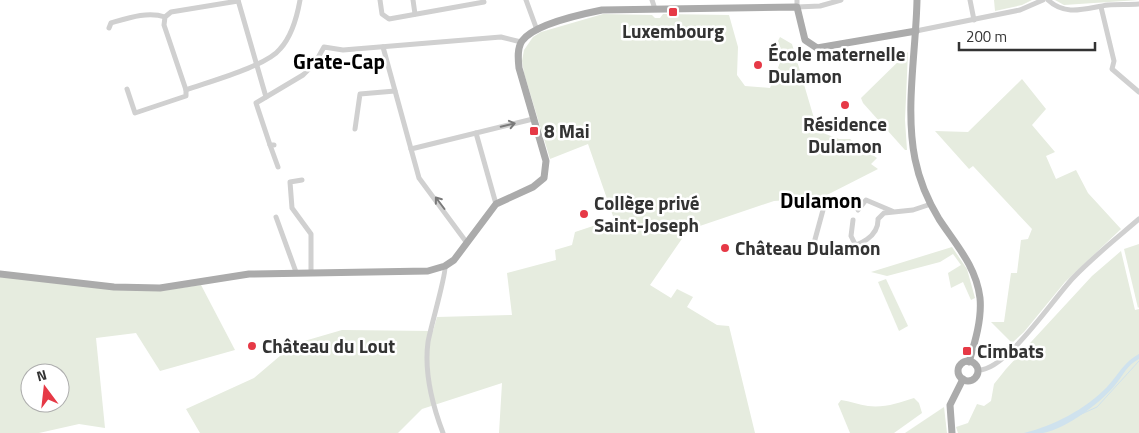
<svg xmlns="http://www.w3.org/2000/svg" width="1139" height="433" font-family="'Titillium Web',sans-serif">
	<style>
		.green { fill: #e6ecdf; fill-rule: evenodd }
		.water { fill: #cfe2ee }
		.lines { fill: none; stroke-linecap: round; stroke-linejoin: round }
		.stream { stroke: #cfe2ee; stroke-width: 1 }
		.minor { stroke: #d0d0d0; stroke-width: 5 }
		.major { stroke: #ababab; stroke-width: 7 }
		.oneway { stroke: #7a7a7a }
		.poi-dot { fill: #e63946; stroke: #fff; stroke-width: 2 }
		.labels { text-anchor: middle; stroke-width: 5; stroke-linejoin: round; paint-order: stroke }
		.poi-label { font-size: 19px; font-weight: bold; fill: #333; stroke: #fff; text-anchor: start }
		.quarter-label { font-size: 21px; font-weight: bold; fill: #000; stroke: #fff }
	</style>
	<rect width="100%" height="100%" fill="#fff"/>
	<!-- green -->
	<g class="green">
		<polygon points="994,0 1032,0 1022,5 995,11"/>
		<polygon points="1055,0 1139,0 1064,5"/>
		<polygon points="603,14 652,15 655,18 660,18 663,14 729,15 738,47 737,75 745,86 770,88 783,55 778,41 780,37 792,44 816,125 823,133 839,139 850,139 877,158 871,164 878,169 821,198 774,201 688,230 650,285 671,298 677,289 693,297 687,307 717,325 729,326 755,433 499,433 502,383 422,409 398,433 200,433 186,409 254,378 294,344 342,330 433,331 437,317 512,315 507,273 556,260 555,250 572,245 575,232 614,219 588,144 550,159 524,73 522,61 524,50 533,37 541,32"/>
		<polygon points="908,52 905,120 907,150 905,150 863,103 861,98"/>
		<polygon points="1022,79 1046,109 1032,125 1055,152 1046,156 1056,179 1076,170 1088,193 1121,229 1065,282 1024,332 1012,343 991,322 1004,322 1011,273 1017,273 1021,240 1028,239 1032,229 973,166 969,169 935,131 968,132"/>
		<polygon points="1139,244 1139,307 1138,308 1124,249"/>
		<polygon points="952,247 967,269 975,298 971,300 963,282 951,288 948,273 961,265 953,254 940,262 887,276 871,272"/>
		<polygon points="1121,251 1135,310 1139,309 1139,433 958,433 956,427 968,423 977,404 984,406 991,401 994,384 1006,369 1092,276"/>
		<path d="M0 277 159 291 201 285 235 350 160 371 136 333 96 338 105 428 79 424 39 433H0ZM30 373H60V403H30Z"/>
		<polygon points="886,279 908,326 899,331 878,282"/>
		<path d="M914 398 919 403 922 413 894 433H850L838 404 841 400C850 401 859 405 868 406 884 408 899 403 914 398Z"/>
		<polygon points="944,407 947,433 905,433"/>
	</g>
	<!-- water -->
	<path class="water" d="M1139 354V359C1127 365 1124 374 1116 384 1102 402 1066 429 1043 433 1037 433 1030 433 1024 433 1053 426 1086 409 1107 387 1118 375 1124 362 1139 354Z"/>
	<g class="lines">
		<!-- stream -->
		<polyline class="stream" points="1077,416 1097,407 1139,361"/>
		<!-- minor -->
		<g class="minor">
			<polyline points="238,0 266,97"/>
			<polyline points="380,0 382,14 389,19 484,2"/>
			<polyline points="413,0 415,14"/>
			<polyline points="526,0 537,30"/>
			<polyline points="652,0 655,9"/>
			<polyline points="797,0 797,7 820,6 841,0"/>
			<polyline points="970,0 974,20"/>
			<path d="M1048 0C1066 17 1086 8 1108 5 1118 4 1129 5 1139 4"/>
			<path d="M238 1 171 12 165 17 164 25 186 90C208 82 267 66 280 49 292 36 297 17 300 0"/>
			<polyline points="1101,7 1114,61 1112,69 1139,92"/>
			<path d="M109 28 111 23C128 18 148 11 165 17"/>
			<polyline points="916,31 1020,10 1043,0"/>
			<polyline points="383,47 411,149"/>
			<polyline points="127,89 135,113 186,96 186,90"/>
			<polyline points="355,129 360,94 395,91"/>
			<polyline points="476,133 496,204"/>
			<polyline points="270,145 278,167"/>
			<polyline points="274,145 270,145 256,103 303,75 315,63 324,47 343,50 501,37 521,42"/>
			<polyline points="302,180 290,182 292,208 311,234 311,272"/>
			<path d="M823 210 814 243C819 251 822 255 831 255 849 247 879 242 878 219L884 213 913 210 931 204"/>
			<polyline points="858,210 866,200 892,211"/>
			<polyline points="276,217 296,272"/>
			<polyline points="853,220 851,236 855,244"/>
			<polyline points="467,243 419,178 411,149 533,119"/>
			<path d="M978 370C1006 371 1053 299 1073 278 1093 257 1117 238 1139 219"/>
			<path d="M443 433C432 404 424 372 428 342 430 329 447 272 445 266"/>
		</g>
		<!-- major -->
		<g class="major">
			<path d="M917 0C916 51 905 109 915 159 919 179 928 201 939 219 956 245 976 266 980 298 982 319 975 342 969 362"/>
			<path d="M0 274 114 287 160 288 249 274 428 271 445 266 454 260 496 204 533 187 544 178 546 161 519 68C518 59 517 48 522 41 534 24 582 14 602 10L797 7 805 40 817 48 916 31"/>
			<circle cx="968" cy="371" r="10"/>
			<polyline points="952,433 950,405 963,379"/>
		</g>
	</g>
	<!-- one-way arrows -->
	<defs><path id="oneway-shaft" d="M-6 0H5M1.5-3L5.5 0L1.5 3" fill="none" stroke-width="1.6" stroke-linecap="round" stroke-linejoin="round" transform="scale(1.25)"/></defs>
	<g class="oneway">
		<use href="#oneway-shaft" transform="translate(508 125) rotate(-14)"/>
		<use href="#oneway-shaft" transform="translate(440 203) rotate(-127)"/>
	</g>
	<!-- markers -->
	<g class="poi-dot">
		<rect x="668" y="7" width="10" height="10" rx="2.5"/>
		<circle cx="758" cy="65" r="5"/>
		<circle cx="845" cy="105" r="5"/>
		<rect x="529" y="126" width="10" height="10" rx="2.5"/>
		<circle cx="584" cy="214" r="5"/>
		<circle cx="725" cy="248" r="5"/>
		<circle cx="252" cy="346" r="5"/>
		<rect x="962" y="346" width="10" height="10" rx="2.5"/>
	</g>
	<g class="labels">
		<!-- poi labels -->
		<g class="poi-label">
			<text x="673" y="38" text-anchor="middle">Luxembourg</text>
			<text x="768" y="61">École maternelle<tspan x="768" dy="22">Dulamon</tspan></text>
			<text x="845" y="131" text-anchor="middle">Résidence<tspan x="845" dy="22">Dulamon</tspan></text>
			<text x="544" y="138">8 Mai</text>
			<text x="594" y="210">Collège privé<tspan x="594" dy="22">Saint-Joseph</tspan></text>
			<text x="735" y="255">Château Dulamon</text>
			<text x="262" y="353">Château du Lout</text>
			<text x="977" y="358">Cimbats</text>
		</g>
		<!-- quarter labels -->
		<g class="quarter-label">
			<text x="339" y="69">Grate-Cap</text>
			<text x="821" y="208">Dulamon</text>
		</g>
	</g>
	<!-- north arrow -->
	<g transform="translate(45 388) rotate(345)"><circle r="24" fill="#ffffff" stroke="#adadad"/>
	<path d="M0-4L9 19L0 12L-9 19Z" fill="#e63946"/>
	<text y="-8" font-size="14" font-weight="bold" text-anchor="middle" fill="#333333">N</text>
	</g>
	<!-- scale -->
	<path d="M959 42v8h136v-8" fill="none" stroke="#333333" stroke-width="2.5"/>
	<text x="966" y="42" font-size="15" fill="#333333" stroke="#ffffff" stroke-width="4" paint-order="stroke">200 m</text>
</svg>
